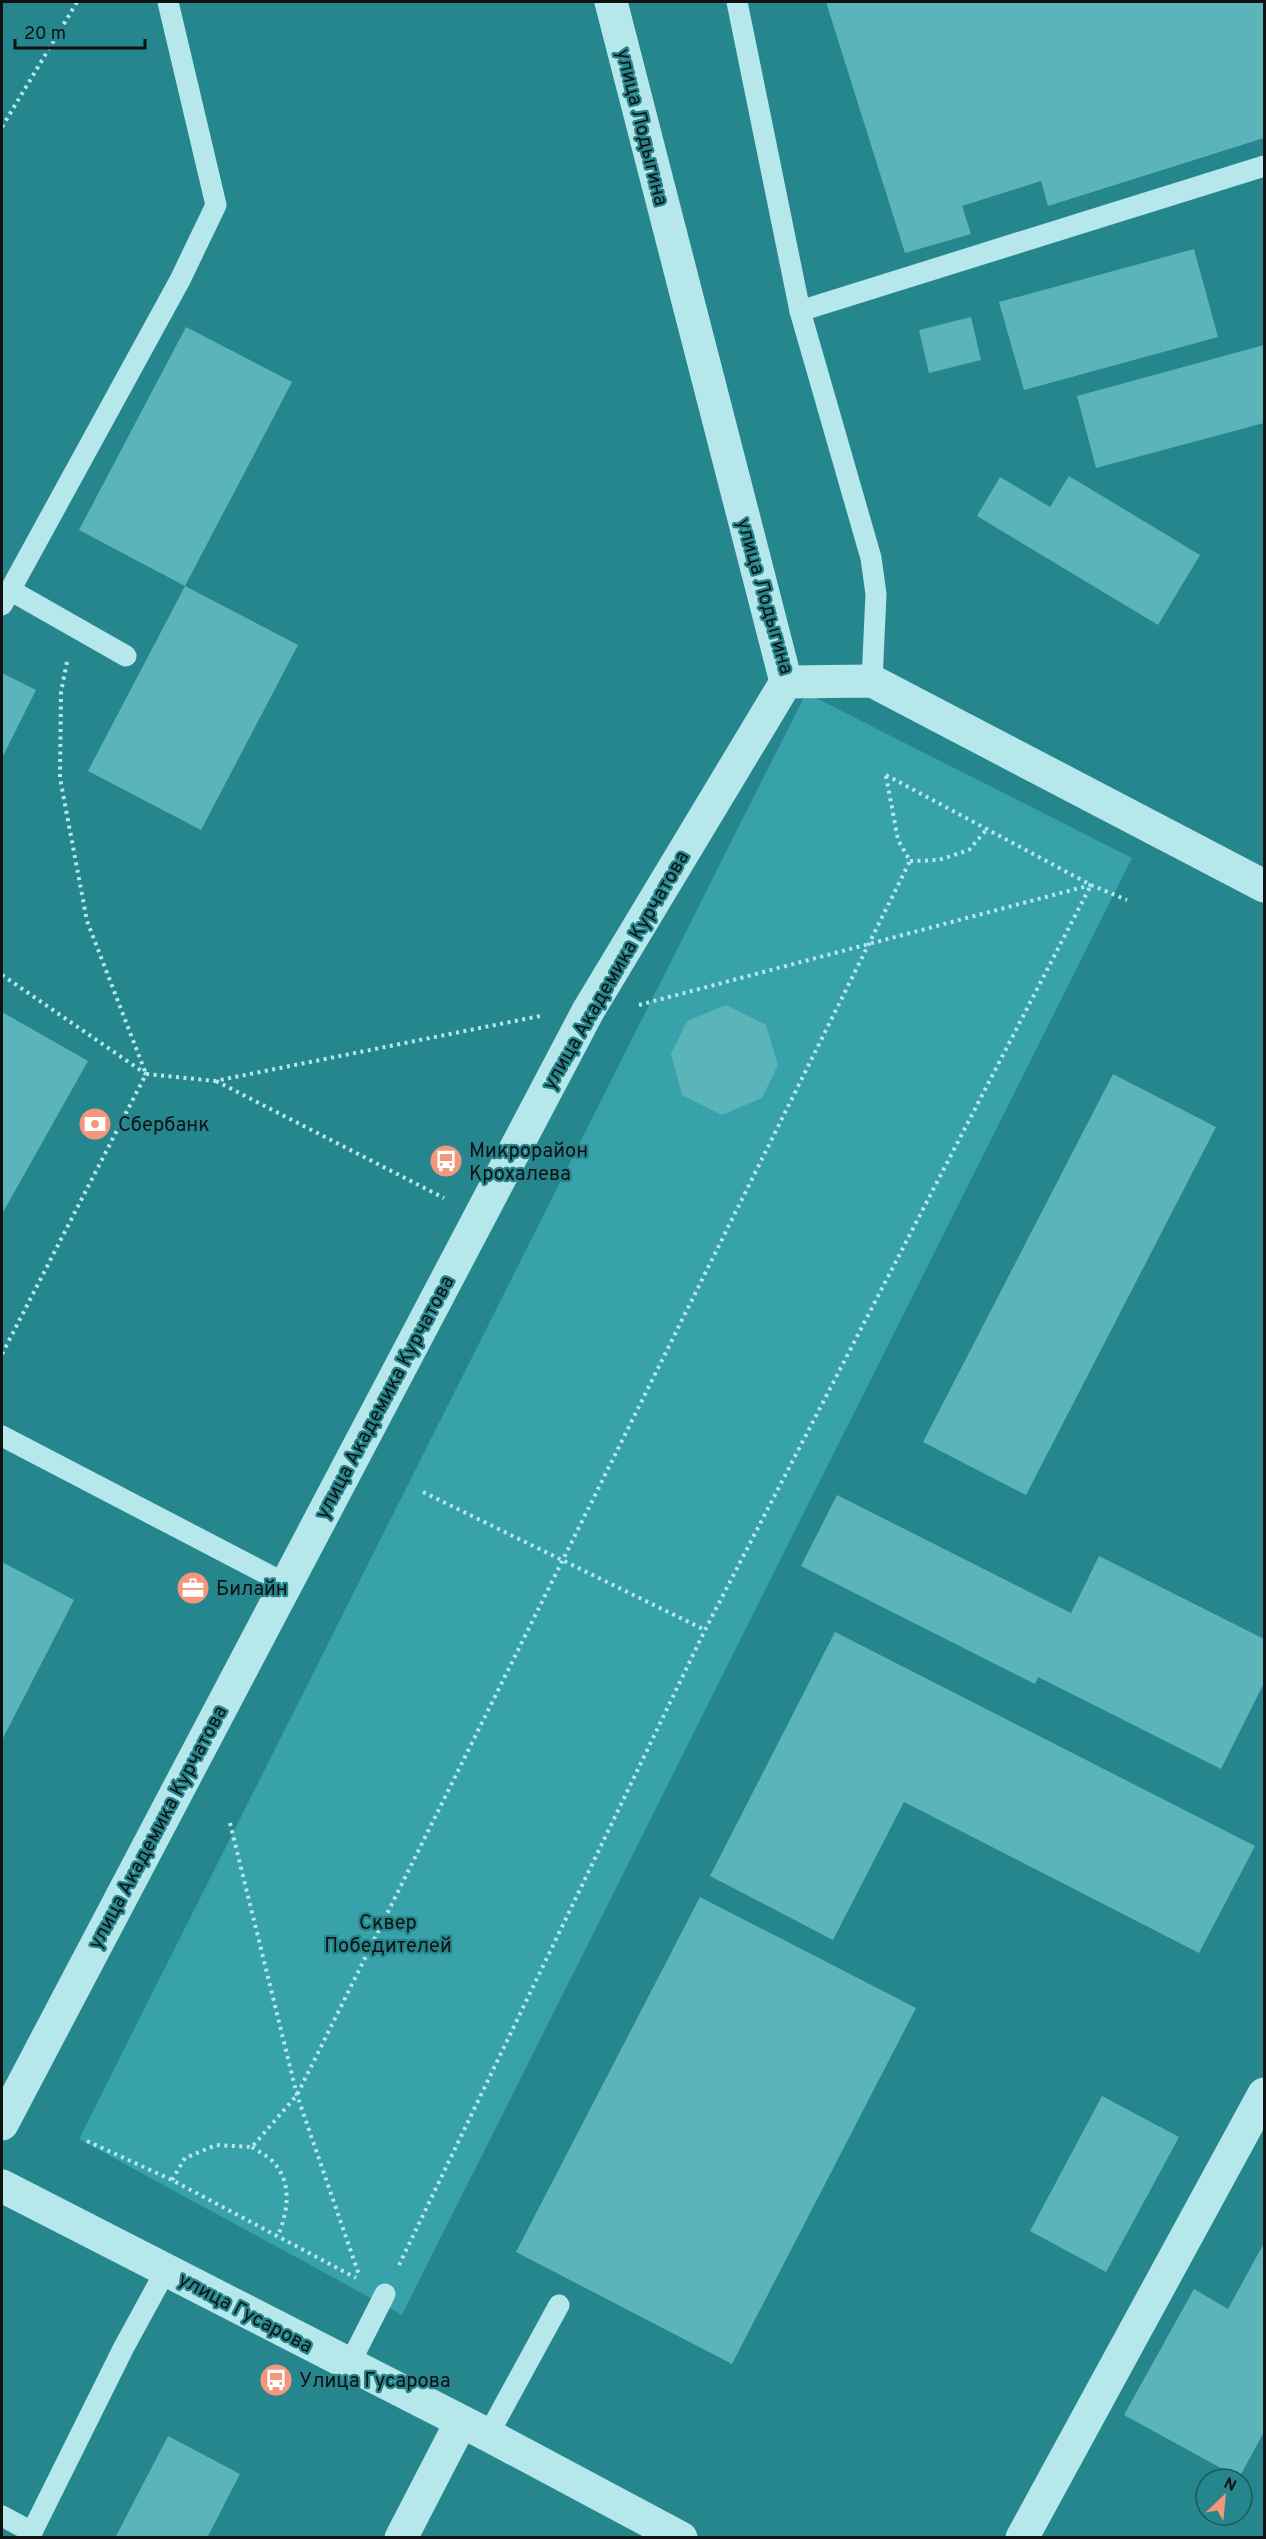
<svg xmlns="http://www.w3.org/2000/svg" width="1266" height="2539" font-family="Overpass,sans-serif">
	<style>
		.green { fill: #37a2a9 }
		.building { fill: #5ab4ba }
		.lines { fill: none; stroke-linecap: round; stroke-linejoin: round }
		.path { stroke: #b6e8eb; stroke-width: 4; stroke-dasharray: 3 4.5; stroke-linecap: butt }
		.service { stroke: #b6e8eb; stroke-width: 21 }
		.minor { stroke: #b6e8eb; stroke-width: 33 }
		.tertiary { stroke: #b6e8eb; stroke-width: 33 }
		.labels { text-anchor: middle; stroke-width: 4.5; stroke-linejoin: round; paint-order: stroke }
		.street-label { font-size: 20px; fill: #111; stroke: #26868e }
		.poi-label { font-size: 20px; fill: #111; stroke: #26868e; text-anchor: start }
		.park-label { font-size: 20px; fill: #111; stroke: #26868e }
	</style>
	<rect width="100%" height="100%" fill="#26868e"/>
	<!-- green -->
	<polygon class="green" points="806,693 1132,858 402,2315 79,2139"/>
	<!-- building -->
	<g class="building">
		<polygon points="826,2 1264,2 1264,138 1048,206 1041,181 962,206 971,234 905,253"/>
		<polygon points="1194,249 1218,337 1024,390 999,302"/>
		<polygon points="971,317 981,360 929,373 919,330"/>
		<polygon points="186,327 292,382 185,586 79,530"/>
		<polygon points="1264,345 1264,423 1096,468 1077,396"/>
		<polygon points="1069,476 1200,555 1158,625 977,516 1000,477 1050,507"/>
		<polygon points="185,586 298,645 201,830 88,771"/>
		<polygon points="2,673 36,690 2,758"/>
		<polygon points="726,1005 766,1025 778,1065 762,1098 722,1115 682,1095 671,1054 687,1021"/>
		<polygon points="2,1012 88,1061 2,1214"/>
		<polygon points="1113,1074 1216,1127 1026,1495 923,1442"/>
		<polygon points="837,1495 1071,1613 1099,1556 1264,1639 1264,1683 1221,1769 1038,1677 1035,1684 801,1566"/>
		<polygon points="2,1562 74,1600 2,1740"/>
		<polygon points="835,1632 1255,1846 1199,1953 904,1802 833,1940 710,1876"/>
		<polygon points="700,1897 916,2008 732,2364 516,2252"/>
		<polygon points="1102,2096 1179,2137 1106,2272 1030,2231"/>
		<polygon points="1264,2243 1264,2432 1239,2478 1124,2415 1194,2289 1228,2309"/>
		<polygon points="168,2436 240,2474 207,2538 115,2538"/>
	</g>
	<g class="lines">
		<!-- path -->
		<g class="path">
			<polyline points="2,127 77,2"/>
			<polyline points="67,662 61,692 60,778 87,921 146,1074"/>
			<polyline points="886,775 1091,885 1127,900"/>
			<polyline points="886,776 898,840 910,861"/>
			<polyline points="910,861 939,860 969,850 987,829"/>
			<polyline points="2,975 146,1074"/>
			<polyline points="639,1005 1091,885"/>
			<polyline points="216,1081 444,1198"/>
			<polyline points="2,1354 146,1074 215,1081 540,1016"/>
			<polyline points="423,1492 705,1630"/>
			<polyline points="230,1823 297,2095 359,2275"/>
			<polyline points="87,2141 172,2180 356,2278"/>
			<path d="M252 2147C259 2152 270 2157 275 2164 293 2186 287 2213 278 2236"/>
			<polyline points="172,2180 185,2158 216,2145 252,2147 297,2095 910,861"/>
			<polyline points="399,2265 705,1630 1091,885"/>
		</g>
		<!-- service -->
		<g class="service">
			<polyline points="737,2 800,311"/>
			<polyline points="10,590 126,656"/>
			<polyline points="2,605 180,280 216,205 168,2"/>
			<polyline points="872,681 876,594 871,558 800,311 1264,166"/>
			<polyline points="2,1436 286,1584"/>
			<polyline points="349,2365 385,2294"/>
			<polyline points="488,2435 559,2305"/>
			<polyline points="2,2516 32,2532"/>
			<polyline points="29,2538 124,2347 166,2270"/>
		</g>
		<!-- minor -->
		<g class="minor">
			<polyline points="611,2 786,682"/>
			<polyline points="401,2538 461,2422"/>
			<polyline points="1022,2538 1264,2094"/>
		</g>
		<!-- tertiary -->
		<g class="tertiary">
			<polyline points="2,2124 588,1011 786,682 872,681 1264,886"/>
			<polyline points="2,2186 488,2435 681,2538"/>
		</g>
	</g>
	<!-- icons -->
	<defs>
		<g id="bank-disc" transform="scale(1.725)"><circle r="9.5" fill="#f4967a" stroke="#26868e"/><path d="M-6-4H6V4H-6ZM0-2.3a2.3 2.3 0 1 0 0 4.6a2.3 2.3 0 1 0 0-4.6Z" fill="#fff"/></g>
		<g id="bus-disc" transform="scale(1.725)"><circle r="9.5" fill="#f4967a" stroke="#26868e"/><path d="M-5-6H5V4H4V6H2V4H-2V6H-4V4H-5ZM-3.5-4V0h7V-4ZM-3.5 1.2v1.5H-2V1.2ZM2 1.2v1.5H3.5V1.2Z" fill="#fff"/></g>
		<g id="office-disc" transform="scale(1.725)"><circle r="9.5" fill="#f4967a" stroke="#26868e"/><path d="M-6-3h4V-5.5h4V-3h4V5H-6ZM-1-4.5V-3h2v-1.5ZM-6 0V1H6V0Z" fill="#fff"/></g>
	</defs>
	<g fill-rule="evenodd">
		<use href="#bank-disc" x="95" y="1124"/>
		<use href="#bus-disc" x="446" y="1161"/>
		<use href="#office-disc" x="193" y="1588"/>
		<use href="#bus-disc" x="276" y="2380"/>
	</g>
	<g class="labels">
		<!-- street labels -->
		<g class="street-label">
			<text transform="translate(643 127) rotate(76)" y="7">улица Лодыгина</text>
			<text transform="translate(766 596) rotate(74)" y="7">улица Лодыгина</text>
			<text transform="translate(615 970) rotate(-60)" y="7">улица Академика Курчатова</text>
			<text transform="translate(384 1397) rotate(-62)" y="7">улица Академика Курчатова</text>
			<text transform="translate(157 1827) rotate(-62)" y="7">улица Академика Курчатова</text>
			<text transform="translate(246 2312) rotate(28)" y="7">улица Гусарова</text>
		</g>
		<!-- poi labels -->
		<g class="poi-label">
			<text x="118" y="1131">Сбербанк</text>
			<text x="469" y="1157">Микрорайон<tspan x="469" dy="23">Крохалева</tspan></text>
			<text x="216" y="1595">Билайн</text>
			<text x="299" y="2387">Улица Гусарова</text>
		</g>
		<!-- park labels -->
		<g class="park-label">
			<text x="388" y="1929">Сквер<tspan x="388" dy="23">Победителей</tspan></text>
		</g>
	</g>
	<!-- border -->
	<rect width="1266" height="2539" fill="none" stroke="#111111" stroke-width="6"/>
	<!-- north arrow -->
	<g transform="translate(1224 2497) rotate(26)"><circle r="28" fill="#26868e" stroke="#1e575c" stroke-width="1.5"/>
	<path d="M0-4.5L10 22L0 15L-10 22Z" fill="#f4967a"/>
	<text y="-9" font-size="16" font-weight="bold" text-anchor="middle" fill="#111111">N</text>
	</g>
	<!-- scale -->
	<path d="M15 39v9h130v-9" fill="none" stroke="#111111" stroke-width="3"/>
	<text x="24" y="39" font-size="18" fill="#111111" stroke="#26868e" stroke-width="4.5" paint-order="stroke">20 m</text>
</svg>
